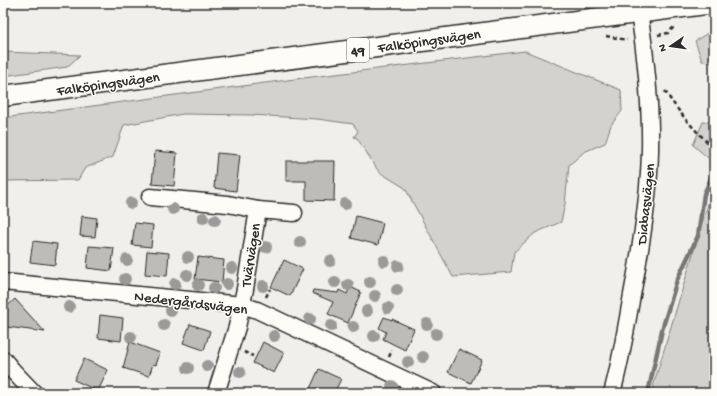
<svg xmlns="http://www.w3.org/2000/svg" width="717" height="396" font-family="'Gochi Hand',sans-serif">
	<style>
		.green { fill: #d3d2cf; stroke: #7f7e7d }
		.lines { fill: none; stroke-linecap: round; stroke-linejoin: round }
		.stream { stroke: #777775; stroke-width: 4.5 }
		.building { fill: #bdbcb8; stroke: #2b2b2b }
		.minor-casing { stroke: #2b2b2b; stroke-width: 19 }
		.major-casing { stroke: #2b2b2b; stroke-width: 23 }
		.path { stroke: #2b2b2b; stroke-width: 2.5; stroke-dasharray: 4 3; stroke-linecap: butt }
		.minor { stroke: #fdfcf7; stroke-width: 16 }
		.major { stroke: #fdfcf7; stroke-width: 20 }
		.tree { fill: #9b9a98 }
		.labels { text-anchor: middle; stroke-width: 3; stroke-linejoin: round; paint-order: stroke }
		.shield { fill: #fdfcf7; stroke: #6a6a68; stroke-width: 1 }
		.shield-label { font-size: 14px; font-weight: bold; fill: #2b2b2b }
		.street-label { font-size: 15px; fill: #2b2b2b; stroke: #fdfcf7 }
	</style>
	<rect width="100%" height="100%" fill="#f0efeb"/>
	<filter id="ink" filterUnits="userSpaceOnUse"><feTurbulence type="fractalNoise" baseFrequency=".025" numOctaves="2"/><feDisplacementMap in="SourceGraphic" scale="8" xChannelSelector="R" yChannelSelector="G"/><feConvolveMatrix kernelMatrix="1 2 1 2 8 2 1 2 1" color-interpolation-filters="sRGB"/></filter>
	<g filter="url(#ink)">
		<!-- green -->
		<g class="green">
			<polygon points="714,29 714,63 702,61 695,41"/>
			<polygon points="525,51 621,90 622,111 611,125 605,143 584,152 569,165 565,204 561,222 535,233 514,252 511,272 453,277 405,188 379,172 357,138 354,137 358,131 353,124 317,119 252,115 183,114 124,125 113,157 85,168 78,180 3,181 3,118 295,79"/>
			<polygon points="3,52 80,55 67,67 3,76"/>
			<polygon points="703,122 714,122 714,163 693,145"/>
			<polygon points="714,184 714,393 653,393 654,383"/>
		</g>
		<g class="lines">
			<!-- stream -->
			<polyline class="stream" points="648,393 662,330 677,280 698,236 704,194 714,172"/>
		</g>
		<!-- building -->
		<g class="building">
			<polygon points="155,151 177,153 174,186 152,184"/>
			<polygon points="217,153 240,155 236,191 214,188"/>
			<polygon points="286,161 335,161 334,201 306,200 306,181 286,181"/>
			<polygon points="82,216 97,218 95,237 80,236"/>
			<polygon points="356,216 383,223 378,245 351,238"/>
			<polygon points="135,223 153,225 151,247 132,245"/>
			<polygon points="33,241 57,244 55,265 30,262"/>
			<polygon points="89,246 114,248 111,271 87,268"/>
			<polygon points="147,251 169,253 167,276 145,274"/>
			<polygon points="198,257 224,260 222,282 195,279"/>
			<polygon points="284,260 303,269 290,296 271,287"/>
			<polygon points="350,287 361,292 348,323 328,314 333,302 312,293 313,290 338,293 339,290 347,294"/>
			<polygon points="15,299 45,332 7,327 3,322 3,310"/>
			<polygon points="100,315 123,318 121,341 98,338"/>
			<polygon points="384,317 392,320 392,319 414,329 405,350 383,339 386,332 379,328"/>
			<polygon points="190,324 210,331 204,350 183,343"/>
			<polygon points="130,342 160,353 156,365 153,364 149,376 123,368"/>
			<polygon points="263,342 284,353 274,373 253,363"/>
			<polygon points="459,349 482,360 471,383 448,372"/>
			<polygon points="84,359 108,370 98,391 74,380"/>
			<polygon points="319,369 341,379 334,393 308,393"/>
		</g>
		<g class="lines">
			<!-- minor casing -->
			<g class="minor-casing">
				<g id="minor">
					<polyline points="150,197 228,204 258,210 294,213"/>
					<polyline points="3,282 242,305 257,310 433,393"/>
					<polyline points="3,359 13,371 34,393"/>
					<polyline points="216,393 237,327 245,289 258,210"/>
					<path d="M612 393C621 361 626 328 632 295 641 248 649 199 650 151 651 105 646 58 639 12"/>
				</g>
			</g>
			<!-- major casing -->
			<g class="major-casing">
				<polyline id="major" points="3,96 713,3"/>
			</g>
			<!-- path -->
			<g class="path">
				<polyline points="658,35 668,33 675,26"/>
				<polyline points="606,36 627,40"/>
				<path d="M665 91C679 113 695 131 714 148"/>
				<polyline points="266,297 270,289"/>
				<polyline points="244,352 253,356"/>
				<polyline points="389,357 392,350"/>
			</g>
			<!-- minor -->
			<use href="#minor" class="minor"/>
			<!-- major -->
			<use href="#major" class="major"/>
		</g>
		<!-- trees -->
		<g class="tree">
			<circle cx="131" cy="203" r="6"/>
			<circle cx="345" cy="204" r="6"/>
			<circle cx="173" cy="209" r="6"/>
			<circle cx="203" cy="218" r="6"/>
			<circle cx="215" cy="220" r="6"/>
			<circle cx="300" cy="242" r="6"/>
			<circle cx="266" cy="247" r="6"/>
			<circle cx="188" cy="257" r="6"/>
			<circle cx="127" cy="260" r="6"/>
			<circle cx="330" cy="261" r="6"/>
			<circle cx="384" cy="261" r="6"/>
			<circle cx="398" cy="266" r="6"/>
			<circle cx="232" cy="268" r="6"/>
			<circle cx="187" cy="275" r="6"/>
			<circle cx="125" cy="279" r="6"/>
			<circle cx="335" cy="282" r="6"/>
			<circle cx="370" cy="282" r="6"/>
			<circle cx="175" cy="284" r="6"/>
			<circle cx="227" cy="284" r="6"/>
			<circle cx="198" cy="285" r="6"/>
			<circle cx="348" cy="285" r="6"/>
			<circle cx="263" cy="286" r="6"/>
			<circle cx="214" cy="288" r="6"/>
			<circle cx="397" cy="290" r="6"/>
			<circle cx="375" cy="296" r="6"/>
			<circle cx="69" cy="307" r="6"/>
			<circle cx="388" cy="308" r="6"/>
			<circle cx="171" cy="311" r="6"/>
			<circle cx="367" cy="311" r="6"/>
			<circle cx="310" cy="319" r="6"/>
			<circle cx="427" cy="324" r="6"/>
			<circle cx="164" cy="325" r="6"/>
			<circle cx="331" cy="326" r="6"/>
			<circle cx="353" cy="327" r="6"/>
			<circle cx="436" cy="334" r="6"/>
			<circle cx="274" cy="336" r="6"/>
			<circle cx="374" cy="336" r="6"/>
			<circle cx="131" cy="337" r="6"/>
			<circle cx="423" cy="357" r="6"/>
			<circle cx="408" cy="362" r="6"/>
			<circle cx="207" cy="366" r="6"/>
			<circle cx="188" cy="368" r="6"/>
			<circle cx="240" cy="372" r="6"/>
			<circle cx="392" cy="386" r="6"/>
		</g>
	</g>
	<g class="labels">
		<!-- shield labels -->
		<rect class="shield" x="347" y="38" width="22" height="24" rx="3"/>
		<g class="shield-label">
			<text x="358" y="55">49</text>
		</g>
		<!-- street labels -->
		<g class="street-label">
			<text transform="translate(429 40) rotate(-8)" y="5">Falköpingsvägen</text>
			<text transform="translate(108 83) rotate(-8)" y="5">Falköpingsvägen</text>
			<text transform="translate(645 204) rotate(-84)" y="5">Diabasvägen</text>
			<text transform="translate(250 255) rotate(-81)" y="5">Tvärvägen</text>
			<text transform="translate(191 302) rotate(7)" y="5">Nedergårdsvägen</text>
		</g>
	</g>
	<!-- margin -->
	<rect width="717" height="396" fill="none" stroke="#fdfcf7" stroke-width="16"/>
	<rect x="8" y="8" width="701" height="380" fill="none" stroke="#2b2b2b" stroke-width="1.5" filter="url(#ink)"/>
	<!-- north arrow -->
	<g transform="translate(671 46) rotate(257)" stroke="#fdfcf7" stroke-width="3" paint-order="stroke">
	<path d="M0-3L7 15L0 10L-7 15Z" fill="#2b2b2b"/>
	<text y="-6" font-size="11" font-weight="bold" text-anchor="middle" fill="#2b2b2b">N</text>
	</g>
</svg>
